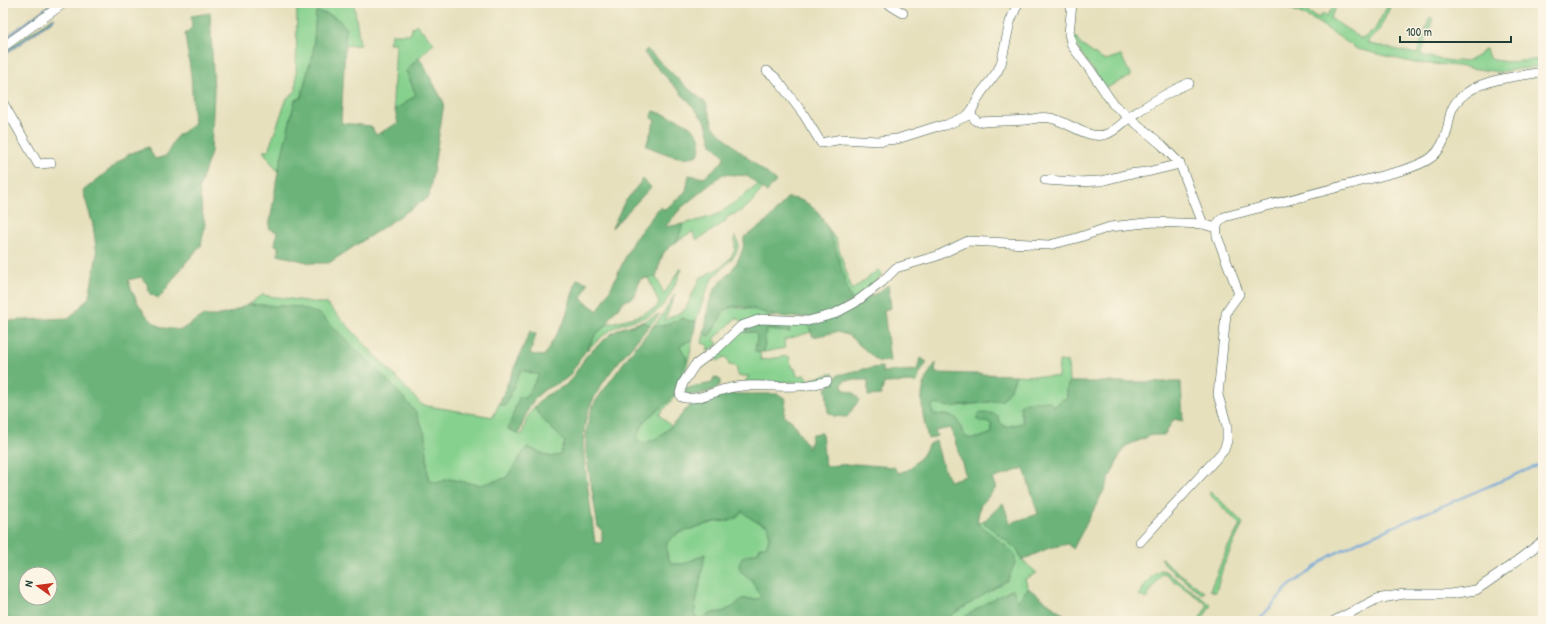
<svg xmlns="http://www.w3.org/2000/svg" width="1546" height="624" font-family="'Patrick Hand',sans-serif">
	<style>
		.green { fill: #86d18e; stroke: #528761 }
		.forest { fill: #6cb379; stroke: #467856; fill-rule: evenodd }
		.water { fill: #6aa4d9; stroke: #447086 }
		.lines { fill: none; stroke-linecap: round; stroke-linejoin: round }
		.stream { stroke: #6aa4d9; stroke-width: 2 }
		.street-casing { stroke: #3d5549; stroke-width: 10 }
		.street { stroke: #fff; stroke-width: 9 }
	</style>
	<rect width="100%" height="100%" fill="#fcf5e5"/>
	<filter id="ink" filterUnits="userSpaceOnUse"><feTurbulence type="fractalNoise" baseFrequency=".025" numOctaves="2"/><feDisplacementMap in="SourceGraphic" scale="8" xChannelSelector="R" yChannelSelector="G"/><feConvolveMatrix kernelMatrix="1 2 1 2 8 2 1 2 1" color-interpolation-filters="sRGB"/></filter>
	<filter id="wash" filterUnits="userSpaceOnUse"><feTurbulence type="fractalNoise" baseFrequency=".012" numOctaves="4" result="noise"/><feDisplacementMap in="SourceGraphic" scale="16" xChannelSelector="R" yChannelSelector="G"/><feGaussianBlur stdDeviation="0.9" result="paint"/><feColorMatrix in="noise" values="0 0 0 0 0 0 0 0 0 0 0 0 0 0 0 0 0 1.4 0 .05"/><feComposite in="paint" operator="in"/></filter>
	<g filter="url(#wash)">
		<rect width="100%" height="100%" fill="#e6e0bd"/>
		<!-- green -->
		<g class="green">
			<path d="M297 3H354L360 45 345 46 346 28C337 17 330 13 316 12L313 56 310 62 301 98 295 100 278 172 263 151H268L287 98 296 91Z"/>
			<path d="M1279 3H1290L1319 18 1323 13 1327 16 1335 3H1339L1330 18 1362 39 1374 31 1389 3H1392L1379 31 1367 42 1370 44 1417 54 1430 17 1433 19 1421 55C1440 59 1471 69 1483 50L1486 49 1489 58C1505 65 1526 60 1543 59V66L1499 72 1449 65 1415 63 1357 49 1314 20Z"/>
			<polygon points="52,18 54,18 3,54 3,52"/>
			<polygon points="416,24 434,43 406,71 416,95 395,110 393,102 396,43 389,43 392,34 411,34 412,28"/>
			<polygon points="1072,37 1077,38 1080,44 1101,59 1106,60 1121,55 1131,76 1106,88 1082,55"/>
			<polygon points="759,184 763,188 751,203 743,210 727,217 725,222 697,240 692,232 678,240 683,224 707,218 720,213"/>
			<path d="M826 225 836 240 852 290 878 270 882 275 852 301C841 277 837 250 826 225Z"/>
			<path d="M735 236C748 253 718 268 712 280 704 293 701 307 696 321H689L683 318 661 326 654 325 662 316 675 294 665 320 685 310 700 278 721 267 730 258 735 250Z"/>
			<path d="M680 269H682C676 282 670 299 659 309 649 319 634 319 622 324 608 330 598 340 587 350L597 333 608 324 638 316 656 308 659 303 648 277H656L664 294Z"/>
			<polygon points="262,295 327,304 422,405 493,417 499,404 505,406 521,369 540,375 508,429 522,435 527,418 534,407 540,417 565,442 560,455 551,457 527,447 506,478 480,485 449,479 436,484 428,479 426,437 298,307 248,304"/>
			<polygon points="733,307 757,310 776,316 743,322 736,318 714,339 718,344 707,352 708,345 702,343 704,333 709,336 725,310"/>
			<polygon points="660,314 650,325 644,322 619,329 647,320"/>
			<polygon points="788,324 808,324 811,332 784,340 785,348 764,352 766,330 789,332"/>
			<polygon points="744,327 746,333 754,332 757,336 755,352 760,353 761,360 789,356 792,369 795,368 797,376 805,375 808,380 833,373 833,377 813,382 745,382 749,376 738,376 736,366 729,365 727,358 724,357 718,361 714,357 716,352"/>
			<path d="M693 339C687 368 683 393 659 414L671 426 657 438 643 444 637 438 645 419 675 392 687 359 680 346Z"/>
			<path d="M1059 361 1068 362 1069 382 1067 388V399H1063L1054 407 1020 412 1023 423 1005 427 1001 423 997 415 982 422H989L991 424 992 433C981 437 967 444 962 431 961 427 959 422 957 419 951 414 940 415 932 414V407L935 403 949 407 990 402 1011 388 1016 375 1058 377Z"/>
			<polygon points="1211,491 1243,523 1223,567 1216,592 1210,590 1227,549 1240,525 1209,494"/>
			<path d="M742 511C750 518 756 523 767 525 772 541 766 554 748 555L744 574 753 580 755 587 762 596 758 599H742L733 607 722 612 713 613 698 620 694 614 705 554 684 564H673C666 557 666 552 667 542L678 533 715 522 726 521Z"/>
			<polygon points="983,522 1018,550 1022,560 1037,573 1025,579 1028,588 1018,602 1013,590 988,602 958,621 942,621 1008,580 1015,555 1007,547 977,523"/>
			<polygon points="1162,557 1167,564 1204,592 1202,594 1167,567 1161,558"/>
			<path d="M1161 570 1165 571 1211 605 1201 621H1198L1207 606 1204 602 1164 574 1161 575 1146 599 1139 595C1145 585 1150 575 1161 570Z"/>
		</g>
		<!-- forest -->
		<g class="forest">
			<path d="M316 12C330 13 337 17 346 28L341 123 371 126 376 135 398 123 395 110 416 95 406 71 419 57 444 103 429 197 329 263H311L278 255V246L275 245 277 232 269 228 278 172 295 100 301 98 310 62 313 56Z"/>
			<path d="M210 13 214 92 211 152 199 188 202 211 205 224 201 246 187 261 159 298 150 294 147 284 141 277 128 280C134 297 143 317 159 326 164 329 174 329 181 330L203 316H216L232 312 248 304 298 307 320 314 393 386 416 412 426 437 428 479 436 483 449 479 480 485 506 478 527 447 551 457 560 455 565 442 540 417 534 407 545 396 566 385 572 378 587 355 611 334 619 329 644 322 650 325C630 349 607 372 593 400 578 428 584 459 588 489 590 507 593 525 595 543H602V529L598 527 586 453V434L590 413 595 402 633 350 654 325 661 326 683 318 689 321H696L693 339 680 346 687 359 675 392 668 402 645 420 637 438 643 444 657 438 669 429 689 406 702 399 722 394H778L786 399 784 416 792 421 809 449 812 434 822 433 825 466 855 464 894 467 898 473 908 470 923 455 928 445 936 441 941 460 949 481 966 476 951 428 935 431 937 436 928 439C922 410 915 389 936 363L935 373 1016 375 1011 388 1003 400 949 407 935 404 932 407 933 414C940 415 951 414 957 419 959 422 961 427 962 431 967 444 982 437 992 433L991 424 989 422H982L976 419 979 413H991L997 415 1001 423 1005 427 1023 423 1020 406 1027 402 1049 401 1054 407 1063 399H1067V388L1069 382H1181L1183 421 1174 419 1164 435H1152L1126 446 1119 457 1104 490 1073 549 1068 544 1049 548 1022 560 1018 550 983 522 1003 503 1010 523 1038 514 1024 468 992 479 996 488 980 506 977 523 1007 547 1015 555V563L1008 580 942 621H3V321L70 318 89 297 97 254 93 225 83 191 129 154 148 147 155 159 166 156 176 137 194 124 191 75 185 34 192 27 191 16ZM742 511C750 518 756 523 767 525L770 534 767 545 760 547 758 552 742 557 739 564 740 571 752 580 755 587 761 596 758 599H742L733 607 722 612 713 613 698 620 694 614 705 554 684 564H673C666 557 666 552 667 542L678 533 715 522 726 521 737 518ZM26 574H50V598H26Z"/>
			<path d="M647 49 684 85 706 103 713 126 736 148 776 181 767 192 747 176 723 174 682 207 665 227 683 224 678 240 664 252 661 259 656 277 640 279 635 296 623 302 611 316 608 324 597 333 569 376C562 383 552 385 544 390 529 401 525 417 519 434L508 429 519 397 525 398 539 375 521 370 505 406 499 404 530 331 536 334 530 354 544 356 564 322 577 279 588 283 581 299 598 311 611 288 633 241 660 207 665 210 686 191 689 175 704 178 723 161 724 156 712 144 706 123 690 103 644 53Z"/>
			<path d="M654 111C674 118 710 126 698 155 680 162 663 152 646 146L655 120 651 118Z"/>
			<polygon points="643,179 651,187 612,228 624,203"/>
			<path d="M787 198C833 197 838 270 852 301 840 308 827 316 813 317 801 318 787 317 776 316 763 314 738 300 725 310 720 315 716 329 709 336L704 333C707 321 707 305 713 293 715 287 720 283 725 278 735 267 745 252 744 237 764 225 773 217 787 198Z"/>
			<polygon points="888,285 891,308 884,310 890,361 879,362 848,335 836,332 813,337 808,324 877,293"/>
			<polygon points="756,323 788,324 790,332 766,330 764,352 755,352 757,336 754,332 744,332 744,327"/>
			<polygon points="920,358 927,362 920,373 917,382 884,383 881,395 868,396 868,380 845,380 842,384 843,389 854,393 859,400 847,417 834,416 828,412 826,389 838,375 864,369 882,367 882,372 917,370"/>
			<path d="M714 377 721 380C720 383 720 386 717 388 710 393 690 396 682 396V389L712 383Z"/>
			<polygon points="1028,588 1073,621 1044,621 1039,617 1037,621 958,621 988,602 1013,589 1018,601"/>
		</g>
		<!-- water -->
		<g class="water">
			<polygon points="52,3 56,3 3,41 3,39"/>
			<polygon points="54,18 55,19 3,56 3,54"/>
		</g>
		<g class="lines">
			<!-- stream -->
			<polyline class="stream" points="1258,621 1288,587 1330,556 1360,541 1543,463"/>
		</g>
	</g>
	<g filter="url(#ink)">
		<g class="lines">
			<!-- street casing -->
			<g class="street-casing">
				<g id="street">
					<polyline points="888,3 893,7 903,13"/>
					<polyline points="1072,3 1069,34 1072,46 1091,71 1113,104 1162,145 1180,164 1203,224"/>
					<polyline points="3,47 64,3"/>
					<polyline points="767,71 776,78 804,115 821,143 842,139 878,141 897,139 935,127 946,125 967,116 972,110 981,93 997,72 1001,64 1010,22 1018,3"/>
					<polyline points="3,103 38,164 51,163"/>
					<path d="M970 113 976 121 980 122C996 121 1011 121 1026 120 1034 119 1042 116 1050 118 1068 121 1088 141 1107 134 1117 130 1125 120 1134 114 1152 102 1170 91 1189 83"/>
					<polyline points="1045,180 1075,182 1101,181 1128,174 1147,172 1180,164"/>
					<path d="M827 381C821 383 815 384 809 385 782 389 753 382 726 389 712 392 695 402 681 397L680 393 683 383 695 365 718 348 741 326 761 319 808 321 834 314 856 302 882 282 896 268 937 256 968 241 1049 245 1077 238 1110 227 1154 222 1203 224 1216 228"/>
					<path d="M1140 542 1224 450 1227 441V426L1218 395 1226 314 1228 309 1239 294 1217 236C1216 227 1217 222 1224 217L1400 171C1427 163 1442 157 1448 126 1450 115 1451 107 1459 99 1480 78 1516 77 1543 72"/>
					<polyline points="1334,621 1377,599 1404,594 1450,594 1476,590 1498,575 1543,541"/>
				</g>
			</g>
			<!-- street -->
			<use href="#street" class="street"/>
		</g>
	</g>
	<!-- margin -->
	<rect width="1546" height="624" fill="none" stroke="#fcf5e5" stroke-width="16"/>
	<!-- north arrow -->
	<g transform="translate(38 586) rotate(284)"><circle r="19" fill="#fcf5e5" stroke="#a4ab9e"/>
	<path d="M0-3L7 15L0 10L-7 15Z" fill="#c8321e"/>
	<text y="-6" font-size="11" font-weight="bold" text-anchor="middle" fill="#1f3d34">N</text>
	</g>
	<!-- scale -->
	<path d="M1400 36v6h111v-6" fill="none" stroke="#1f3d34" stroke-width="2"/>
	<text x="1406" y="36" font-size="12" fill="#1f3d34" stroke="#fcf5e5" stroke-width="3" paint-order="stroke">100 m</text>
</svg>
